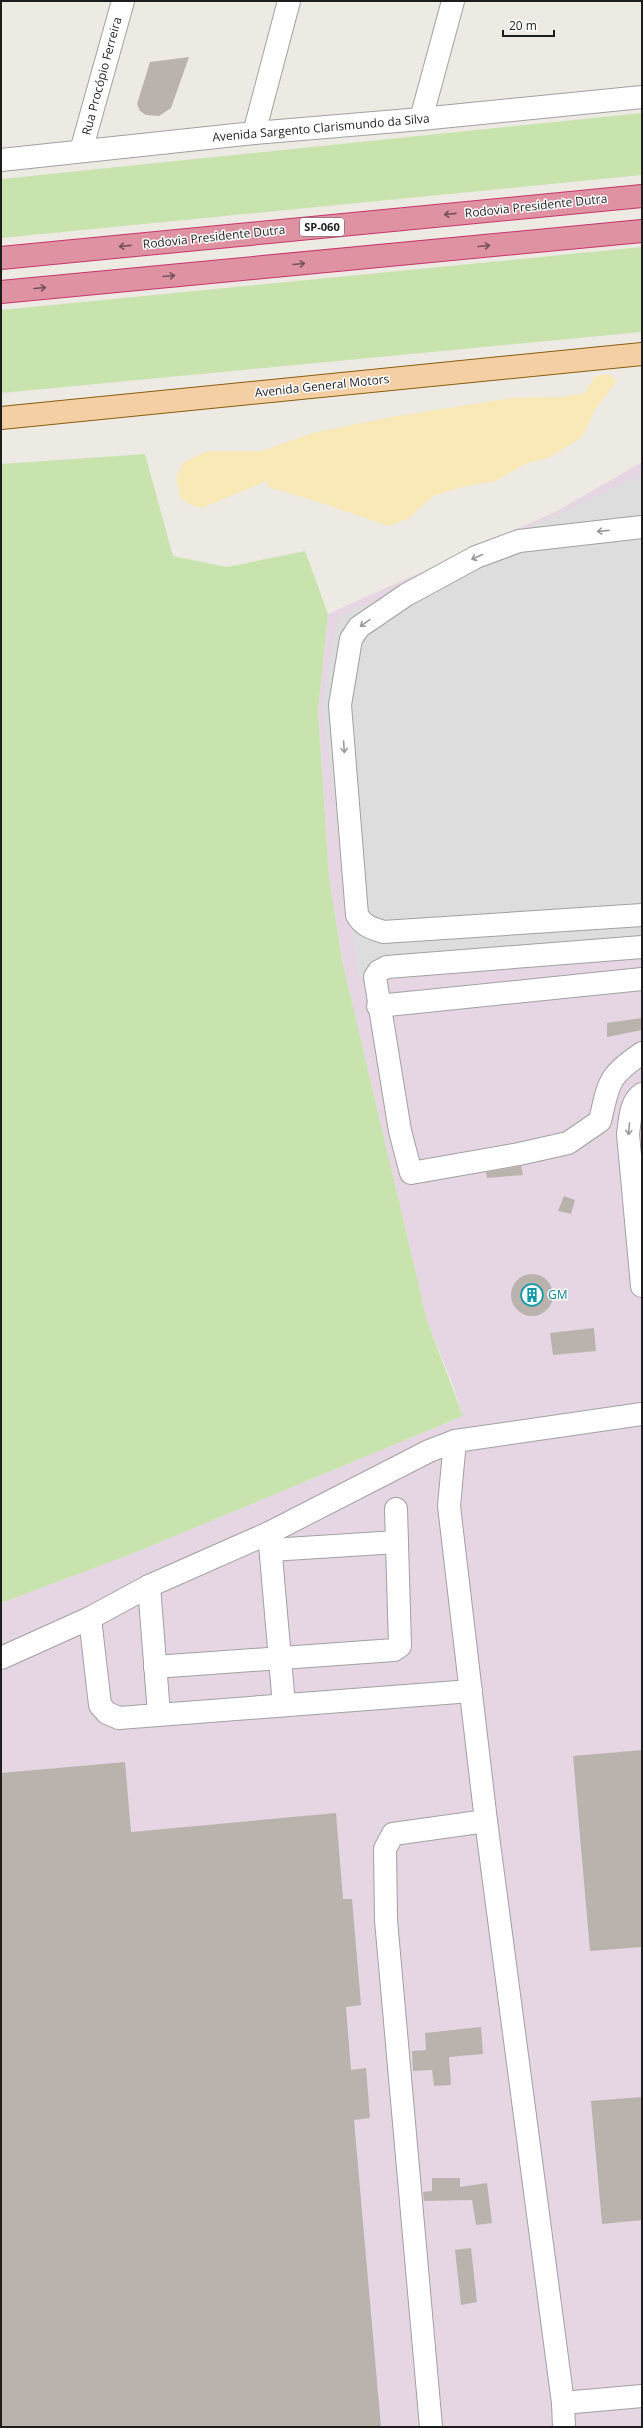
<svg xmlns="http://www.w3.org/2000/svg" width="643" height="2428" font-family="'Open Sans',sans-serif">
	<style>
		.industrial { fill: #e6d6e3 }
		.grass { fill: #c9e3ae }
		.sand { fill: #f8e9b7 }
		.parking { fill: #ddd }
		.building { fill: #bab3ad }
		.lines { fill: none; stroke-linecap: round; stroke-linejoin: round }
		.minor-casing { stroke: #a1a1a1; stroke-width: 24 }
		.major-casing { stroke: #885d0e; stroke-width: 24 }
		.highway-casing { stroke: #c8346a; stroke-width: 24 }
		.minor { stroke: #fff; stroke-width: 22 }
		.major { stroke: #f3cfa3; stroke-width: 22 }
		.highway { stroke: #de92a2; stroke-width: 22 }
		.oneway { stroke: #745259 }
		.oneway2 { stroke: #999 }
		.labels { text-anchor: middle; stroke-width: 3; stroke-linejoin: round; paint-order: stroke }
		.shield { fill: #fff; stroke: #616161; stroke-width: 1 }
		.shield-label { font-size: 11px; font-weight: bold; fill: #1d1d1d }
		.street-label { font-size: 12px; fill: #1d1d1d; stroke: #fff }
		.culture-label { font-size: 12px; fill: #0d838f; stroke: #fff; text-anchor: start }
	</style>
	<rect width="100%" height="100%" fill="#edeae4"/>
	<!-- industrial -->
	<polygon class="industrial" points="642,462 642,2427 1,2427 1,1603 134,1553 463,1416 453,1385 427,1320 342,960 329,876 318,711 328,614 557,511"/>
	<!-- grass -->
	<g class="grass">
		<polygon points="642,113 642,175 1,238 1,179"/>
		<polygon points="642,247 642,332 1,393 1,310"/>
		<polygon points="145,454 173,556 227,567 305,551 328,614 318,711 329,876 342,960 427,1320 463,1416 134,1553 1,1603 1,464"/>
	</g>
	<!-- sand -->
	<polygon class="sand" points="609,374 617,381 596,408 582,437 550,457 525,464 496,481 462,487 433,496 408,519 388,526 325,504 268,487 267,481 202,508 190,505 180,497 176,477 184,462 208,451 261,451 313,433 391,417 512,398 563,397 585,393 595,376"/>
	<!-- parking -->
	<polygon class="parking" points="642,475 642,952 358,977 322,704 338,618"/>
	<!-- building -->
	<g class="building">
		<polygon points="189,57 171,108 159,116 146,115 140,111 137,104 150,62"/>
		<polygon points="642,1018 642,1030 607,1037 607,1023"/>
		<polygon points="521,1166 523,1175 487,1178 486,1172"/>
		<polygon points="564,1196 575,1200 571,1214 558,1211"/>
		<circle cx="532" cy="1295" r="21"/>
		<polygon points="594,1328 596,1351 553,1355 550,1333"/>
		<polygon points="642,1750 642,1947 590,1951 573,1756"/>
		<polygon points="125,1762 131,1832 336,1813 343,1899 352,1899 361,2005 346,2007 351,2070 366,2068 370,2118 354,2120 381,2427 1,2427 1,1773"/>
		<polygon points="481,2027 483,2054 449,2057 451,2085 434,2086 432,2070 413,2071 412,2051 426,2050 425,2033"/>
		<polygon points="642,2097 642,2220 602,2224 591,2101"/>
		<polygon points="432,2178 460,2178 460,2187 487,2183 492,2223 476,2225 472,2200 424,2201 423,2192 432,2191"/>
		<polygon points="471,2248 477,2302 461,2305 455,2250"/>
	</g>
	<g class="lines">
		<!-- minor casing -->
		<g class="minor-casing">
			<g id="minor">
				<polyline points="421,119 453,1"/>
				<polyline points="254,133 289,1"/>
				<polyline points="81,151 123,1"/>
				<polyline points="1,160 254,133 421,119 642,97"/>
				<path d="M642 527 519 541 476 557 406 595 359 627 351 639 340 705 357 915C363 926 372 928 383 932L642 915"/>
				<path d="M642 947 387 967 379 971 375 977 400 1131 411 1173 519 1154 568 1143 600 1121C609 1082 608 1076 642 1053"/>
				<polyline points="378,1006 642,979"/>
				<path d="M642 1094C630 1102 630 1121 628 1134L642 1286"/>
				<polyline points="455,1441 449,1506 486,1821 563,2403 564,2427"/>
				<polyline points="269,1533 284,1705"/>
				<polyline points="271,1550 397,1542"/>
				<polyline points="149,1586 159,1714"/>
				<polyline points="90,1618 100,1705 107,1713 119,1718 471,1691"/>
				<polyline points="1,1658 90,1618 149,1586 269,1533 429,1451 455,1441 642,1414"/>
				<polyline points="155,1667 394,1650 400,1646 396,1509"/>
				<polyline points="563,2403 642,2396"/>
				<polyline points="431,2427 386,1920 385,1849 393,1834 486,1821"/>
			</g>
		</g>
		<!-- major casing -->
		<g class="major-casing">
			<polyline id="major" points="1,418 642,354"/>
		</g>
		<!-- highway casing -->
		<g class="highway-casing">
			<g id="highway">
				<polyline points="1,258 642,196"/>
				<polyline points="1,292 642,231"/>
			</g>
		</g>
		<!-- minor -->
		<use href="#minor" class="minor"/>
		<!-- major -->
		<use href="#major" class="major"/>
		<!-- highway -->
		<use href="#highway" class="highway"/>
	</g>
	<!-- one-way arrows -->
	<defs><path id="oneway-shaft" d="M-6 0H5M1.5-3L5.5 0L1.5 3" fill="none" stroke-width="1.6" stroke-linecap="round" stroke-linejoin="round"/></defs>
	<g class="oneway">
		<use href="#oneway-shaft" transform="translate(450 214) rotate(174)"/>
		<use href="#oneway-shaft" transform="translate(125 246) rotate(174)"/>
		<use href="#oneway-shaft" transform="translate(484 246) rotate(-5)"/>
		<use href="#oneway-shaft" transform="translate(299 264) rotate(-5)"/>
		<use href="#oneway-shaft" transform="translate(169 276) rotate(-5)"/>
		<use href="#oneway-shaft" transform="translate(40 288) rotate(-5)"/>
	</g>
	<g class="oneway2">
		<use href="#oneway-shaft" transform="translate(603 531) rotate(174)"/>
		<use href="#oneway-shaft" transform="translate(477 557) rotate(156)"/>
		<use href="#oneway-shaft" transform="translate(365 623) rotate(145)"/>
		<use href="#oneway-shaft" transform="translate(344 747) rotate(86)"/>
		<use href="#oneway-shaft" transform="translate(629 1129) rotate(95)"/>
	</g>
	<!-- icons -->
	<defs>
		<g id="building-ring" transform="scale(1.15)"><circle r="9.5" fill="#fff" stroke="#0f9aa8" stroke-width="1.5"/><path d="M-4-6H4V6H1V3H-1V6H-4ZM-2.5-4.3h1.7v1.8h-1.7ZM.8-4.3h1.7v1.8H.8ZM-2.5-1h1.7V.8h-1.7ZM.8-1h1.7V.8H.8Z" fill="#0f9aa8"/></g>
	</defs>
	<g fill-rule="evenodd">
		<use href="#building-ring" x="532" y="1295"/>
	</g>
	<g class="labels">
		<!-- shield labels -->
		<rect class="shield" x="300" y="218" width="44" height="18" rx="3"/>
		<g class="shield-label">
			<text x="322" y="231">SP-060</text>
		</g>
		<!-- street labels -->
		<g class="street-label">
			<text transform="translate(102 76) rotate(-75)" y="4">Rua Procópio Ferreira</text>
			<text transform="translate(321 128) rotate(-5)" y="4">Avenida Sargento Clarismundo da Silva</text>
			<text transform="translate(536 206) rotate(-6)" y="4">Rodovia Presidente Dutra</text>
			<text transform="translate(214 237) rotate(-6)" y="4">Rodovia Presidente Dutra</text>
			<text transform="translate(322 386) rotate(-6)" y="4">Avenida General Motors</text>
		</g>
		<!-- culture labels -->
		<g class="culture-label">
			<text x="548" y="1299">GM</text>
		</g>
	</g>
	<!-- border -->
	<rect width="643" height="2428" fill="none" stroke="#1d1d1d" stroke-width="4"/>
	<!-- scale -->
	<path d="M503 30v6h51v-6" fill="none" stroke="#1d1d1d" stroke-width="2"/>
	<text x="509" y="30" font-size="12" fill="#1d1d1d" stroke="#ffffff" stroke-width="3" paint-order="stroke">20 m</text>
</svg>
